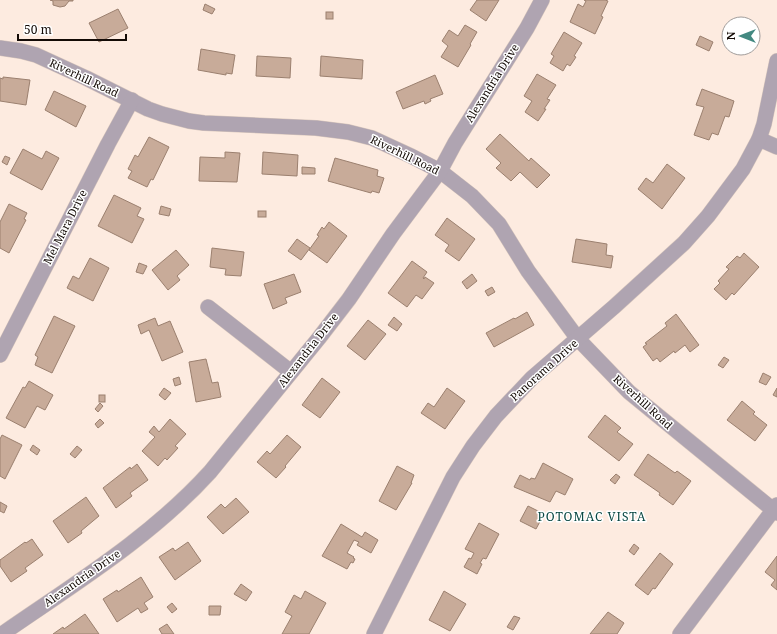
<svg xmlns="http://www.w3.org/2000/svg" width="777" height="634" font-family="'Noto Serif',serif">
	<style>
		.building { fill: #c8ab99; stroke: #9b806f }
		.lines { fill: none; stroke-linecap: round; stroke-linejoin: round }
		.minor-casing { stroke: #d8c7bd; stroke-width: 16 }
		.minor { stroke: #afa4b1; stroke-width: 15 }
		.labels { text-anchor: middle; stroke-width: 3; stroke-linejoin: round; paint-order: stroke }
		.street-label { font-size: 11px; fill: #130a05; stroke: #fff }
		.neighbourhood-label { font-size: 12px; letter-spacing: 1px; fill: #0a4843; stroke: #fff }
	</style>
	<rect width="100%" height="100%" fill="#fdebe0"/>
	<!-- building -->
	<g class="building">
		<polygon points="50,0 73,0 73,1 69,1 65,6 60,7 53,5 53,1"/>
		<polygon points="477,0 499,0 486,21 470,10"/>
		<polygon points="584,0 605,0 608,1 601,16 603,17 595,34 570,22 578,4 583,7 586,1"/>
		<polygon points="205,4 215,9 212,14 203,10"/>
		<polygon points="118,9 128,28 99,42 89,23"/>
		<rect x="326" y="12" width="7" height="7"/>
		<polygon points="465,25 477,32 470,44 471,45 458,67 441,57 448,46 442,41 449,30 458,36"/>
		<polygon points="564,32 582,43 574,56 576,57 570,66 567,64 563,71 550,63 554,56 551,54"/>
		<polygon points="700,36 713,42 709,51 696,45"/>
		<polygon points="201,49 235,55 232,74 226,73 226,75 198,70"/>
		<polygon points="257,56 291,58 290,78 256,76"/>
		<polygon points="321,56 363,60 362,79 320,76"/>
		<polygon points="537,74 556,85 547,99 550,100 544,109 546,109 538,121 525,112 532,101 524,96"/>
		<polygon points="435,75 443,94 430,99 431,101 425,104 424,101 403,109 396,92"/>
		<polygon points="3,77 30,80 26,105 0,101 0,78 3,79"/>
		<polygon points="702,89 734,101 729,117 725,116 718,135 712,133 709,140 694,135 704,107 696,105"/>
		<polygon points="54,91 86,106 76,127 45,110"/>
		<polygon points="500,134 529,161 531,158 550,175 537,188 520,172 511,181 496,168 501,163 486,149"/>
		<polygon points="149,137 169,147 153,180 151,179 147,187 128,178 132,171 128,169 135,155 138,157"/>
		<polygon points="23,149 42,159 46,151 59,158 42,190 10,173"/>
		<polygon points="225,152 240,153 237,182 199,181 200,157 225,158"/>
		<polygon points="263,152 298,155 297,176 262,174"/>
		<polygon points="5,156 10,158 7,165 2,162"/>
		<polygon points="335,158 378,170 377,176 384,178 379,193 372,191 371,193 328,181"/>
		<polygon points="667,164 685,178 662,209 638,189 646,178 653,183"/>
		<polygon points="302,167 315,168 315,174 302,174"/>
		<polygon points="114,195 141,208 137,216 144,219 132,243 98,226"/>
		<polygon points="9,204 27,213 24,219 26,220 9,253 0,248 0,222"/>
		<polygon points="161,206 171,209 169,216 159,214"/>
		<rect x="258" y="211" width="8" height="6"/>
		<polygon points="447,218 475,239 459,261 445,251 449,245 435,235"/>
		<polygon points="329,222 347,236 327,263 309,250 319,236 317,235 322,227 324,229"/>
		<polygon points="297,239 310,248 301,260 288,251"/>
		<polygon points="576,239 607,244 606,255 613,256 611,268 572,262"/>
		<polygon points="212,248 244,252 241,276 225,275 226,269 210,267"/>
		<polygon points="176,250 189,265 177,276 180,280 168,290 152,270"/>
		<polygon points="744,253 759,267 734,295 732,293 726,300 714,289 720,283 718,281 729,269 726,267 737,256 740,258"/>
		<polygon points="90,258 109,268 93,301 67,288 73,276 79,279"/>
		<polygon points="412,261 427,272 423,278 424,279 425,277 434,283 422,299 416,295 407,307 388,293"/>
		<polygon points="139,263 147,266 143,274 136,272"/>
		<polygon points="294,274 301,292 285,298 287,303 273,309 264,284"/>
		<polygon points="472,274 477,281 467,289 462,282"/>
		<polygon points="492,287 495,292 488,296 485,291"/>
		<polygon points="527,312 534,325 494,347 486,333 514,318 515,319"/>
		<polygon points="676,314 699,345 690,352 685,345 675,353 674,351 660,362 657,358 653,361 643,347 647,344 645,343 667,326 665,323"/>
		<polygon points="54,316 75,326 52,373 35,365 38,357 35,355"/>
		<polygon points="394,317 402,324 397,331 388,325"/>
		<polygon points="155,318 158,326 170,321 183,352 162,361 149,330 141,334 138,325"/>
		<polygon points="368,320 386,334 365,360 347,346"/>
		<polygon points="724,357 729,360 723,368 718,365"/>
		<polygon points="206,359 212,383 218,382 221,397 196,402 189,362"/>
		<polygon points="763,373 771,377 766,385 759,382"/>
		<polygon points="179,377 181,384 175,386 173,379"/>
		<polygon points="322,378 340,392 320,418 302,405"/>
		<polygon points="29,381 53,395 45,410 37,406 25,428 6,418 23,387 25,388"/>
		<polygon points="164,388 171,393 165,400 159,395"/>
		<polygon points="447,388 465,401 445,429 421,413 428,403 434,407"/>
		<polygon points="777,388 777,397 773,395"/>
		<rect x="99" y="395" width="6" height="7"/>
		<polygon points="742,401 755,412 753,414 767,425 755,441 727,420"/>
		<polygon points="100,403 103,406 98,412 95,409"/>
		<polygon points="605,415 621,428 617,432 633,444 619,461 588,437"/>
		<polygon points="100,419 104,423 98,428 95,424"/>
		<polygon points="170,419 186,434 175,446 178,448 167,460 165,458 158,466 142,451 155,437 149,432 154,426 159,432"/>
		<polygon points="2,435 22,445 5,479 0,476 0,439"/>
		<polygon points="287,435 301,447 285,466 286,467 276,478 257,462 267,451 270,454"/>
		<polygon points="33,445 40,450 37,455 30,450"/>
		<polygon points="77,446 82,450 75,458 70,454"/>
		<polygon points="648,454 675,473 677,471 691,481 673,505 659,495 660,493 634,475"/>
		<polygon points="543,463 573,479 565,495 556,491 550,502 514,487 520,475 530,480 531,478 535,479"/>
		<polygon points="137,464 148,480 130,493 132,496 116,508 103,488 130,467 131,469"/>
		<polygon points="397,466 414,475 411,483 412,483 396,510 379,501"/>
		<polygon points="616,474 620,477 615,484 610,480"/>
		<polygon points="86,497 99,516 81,531 82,533 68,543 53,521"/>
		<polygon points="236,498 249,512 223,534 207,517 221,504 225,508"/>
		<polygon points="0,502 7,506 4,513 0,511"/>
		<polygon points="528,506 544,514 536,529 520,521"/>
		<polygon points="479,523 499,534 486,559 483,558 480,563 482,564 477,574 464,567 469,558 471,559 474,553 465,549"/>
		<polygon points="341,524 362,537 365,532 378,540 371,553 357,545 359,542 354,540 347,553 354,557 353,558 355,559 353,563 351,562 347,569 322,556"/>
		<polygon points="32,539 43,555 25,568 27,571 11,582 0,566 0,560 25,542 26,543"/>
		<polygon points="188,542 201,561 175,580 159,557 173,548 175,551"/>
		<polygon points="634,544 639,548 634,555 629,551"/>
		<polygon points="660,553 673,564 655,589 653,588 648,595 635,585"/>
		<polygon points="777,556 777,590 771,585 775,580 765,572"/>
		<polygon points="141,577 153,597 144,603 148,609 141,613 138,608 117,622 103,599 117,590 118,592"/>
		<polygon points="241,584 252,592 246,601 234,594"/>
		<polygon points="305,591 326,603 309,634 282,634 292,616 285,612 294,595 301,599"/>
		<polygon points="444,591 466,604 450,631 429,620"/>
		<polygon points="172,603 177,609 172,613 167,607"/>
		<polygon points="209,606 221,606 220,615 209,615"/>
		<polygon points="608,612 624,623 617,634 590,634"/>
		<polygon points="85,614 99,634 53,634 63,627 64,629"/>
		<polygon points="514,616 520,618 513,630 507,627"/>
		<polygon points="167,624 174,634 162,634 159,629"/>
	</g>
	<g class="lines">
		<!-- minor casing -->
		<g class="minor-casing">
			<g id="minor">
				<polyline points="0,48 21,51 36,55 86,78 148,109 162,114 189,121 204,123 316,128 348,132 372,138 411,156 440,171 472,196 499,224 528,271 578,339 629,392 777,513"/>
				<polyline points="759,139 777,147"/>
				<polyline points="208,307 291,372"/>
				<polyline points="0,355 108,144 132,100"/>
				<path d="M2 634C74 584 150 538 210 472L319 338 349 299 393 234 440 171 455 143 527 28 542 0"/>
				<polyline points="374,634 453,477 473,446 496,416 532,378 615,306 684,243 708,216 743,169 759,139 764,124 777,61"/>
				<polyline points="680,634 777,505"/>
			</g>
		</g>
		<!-- minor -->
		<use href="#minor" class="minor"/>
	</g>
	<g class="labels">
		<!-- street labels -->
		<g class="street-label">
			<text transform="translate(84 78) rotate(25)" y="4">Riverhill Road</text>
			<text transform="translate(492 83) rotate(-58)" y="4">Alexandria Drive</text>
			<text transform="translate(405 155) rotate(26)" y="4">Riverhill Road</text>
			<text transform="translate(65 227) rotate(-63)" y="4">Mel Mara Drive</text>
			<text transform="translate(308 350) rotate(-52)" y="4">Alexandria Drive</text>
			<text transform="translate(544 370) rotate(-42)" y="4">Panorama Drive</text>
			<text transform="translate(643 402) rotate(42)" y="4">Riverhill Road</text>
			<text transform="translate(82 578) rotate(-35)" y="4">Alexandria Drive</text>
		</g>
		<!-- neighbourhood labels -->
		<g class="neighbourhood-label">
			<text x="592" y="521">POTOMAC VISTA</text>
		</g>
	</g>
	<!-- north arrow -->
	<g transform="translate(741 36) rotate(270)"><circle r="19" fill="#ffffff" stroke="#a19d9b"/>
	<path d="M0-3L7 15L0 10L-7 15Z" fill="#438981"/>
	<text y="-6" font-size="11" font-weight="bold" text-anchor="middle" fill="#130a05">N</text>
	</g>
	<!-- scale -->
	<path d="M18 34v6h108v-6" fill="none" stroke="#130a05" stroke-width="2"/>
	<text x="24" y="34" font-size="12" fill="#130a05" stroke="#ffffff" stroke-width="3" paint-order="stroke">50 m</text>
</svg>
